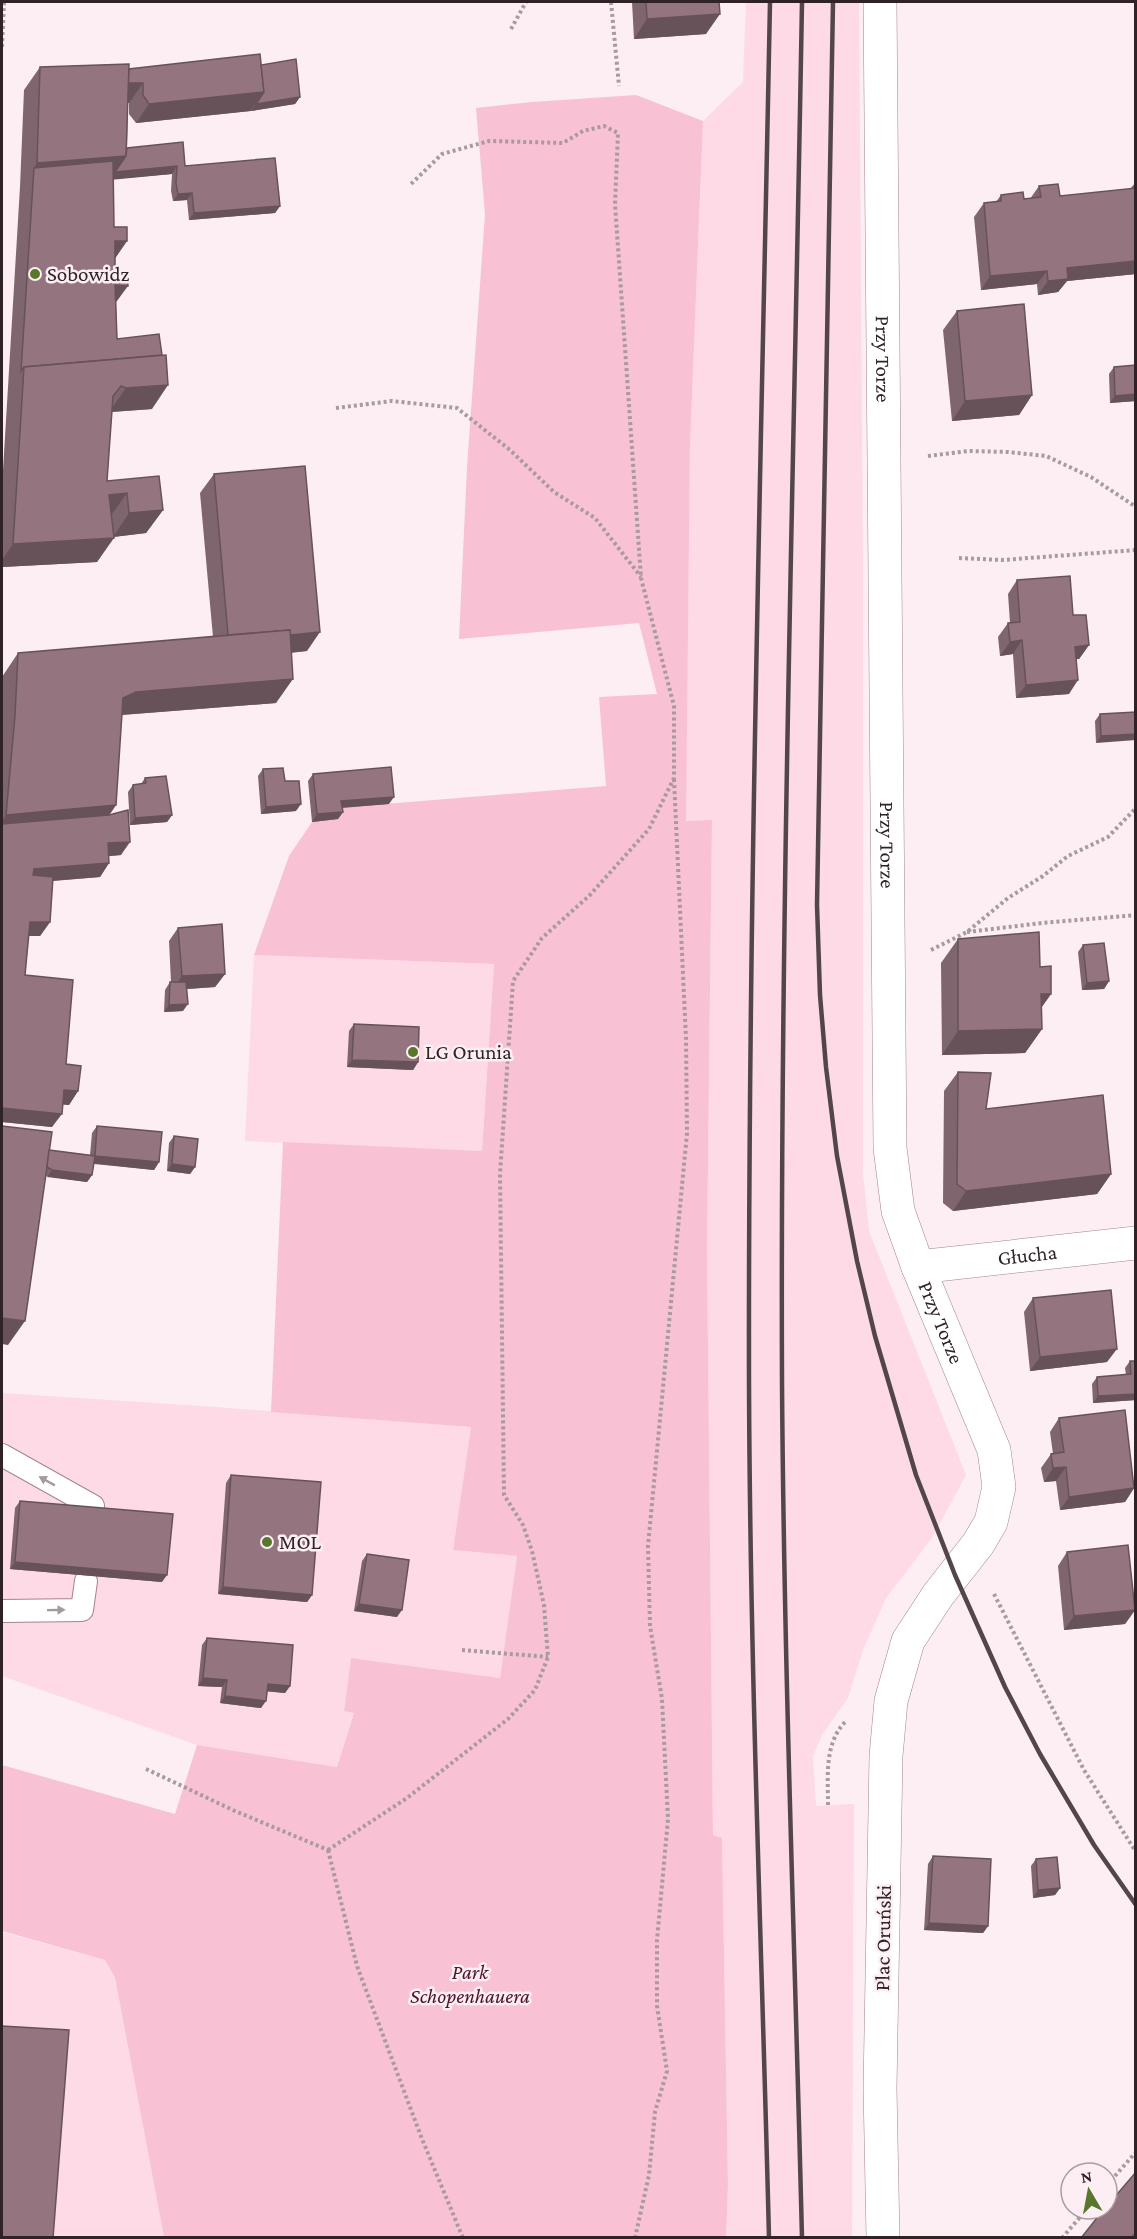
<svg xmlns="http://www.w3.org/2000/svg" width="1137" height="2239" font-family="'Crimson Pro',serif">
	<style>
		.built { fill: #fddae5 }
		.green { fill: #f9c2d4 }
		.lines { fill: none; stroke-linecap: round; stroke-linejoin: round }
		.lane-casing { stroke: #a4848f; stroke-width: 24 }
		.street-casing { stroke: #a4848f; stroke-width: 34 }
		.path { stroke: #a89a9e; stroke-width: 4; stroke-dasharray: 3 3; stroke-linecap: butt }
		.lane { stroke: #fff; stroke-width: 22 }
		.street { stroke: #fff; stroke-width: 33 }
		.rail { stroke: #53464a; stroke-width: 4.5 }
		.wall { fill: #7f656d }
		.shaded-wall { fill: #685259 }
		.building { fill: #94757f; stroke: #685259; stroke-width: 1.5 }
		.oneway { fill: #a29c9e }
		.poi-dot { fill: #58762c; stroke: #fceef2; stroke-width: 2 }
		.labels { text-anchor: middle; stroke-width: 5; stroke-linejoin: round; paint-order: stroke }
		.poi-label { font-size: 21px; fill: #302327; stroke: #fceef2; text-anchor: start }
		.street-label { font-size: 21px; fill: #302327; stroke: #fceef2 }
		.park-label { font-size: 21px; font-style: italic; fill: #4f122d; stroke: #fceef2 }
	</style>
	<rect width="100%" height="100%" fill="#fceef2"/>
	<!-- built -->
	<g class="built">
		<polygon points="746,2 859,2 863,559 863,1174 869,1231 966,1475 932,1538 886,1598 863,1650 848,1698 822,1735 813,1756 816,1806 854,1804 852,2237 726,2237 728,2185 722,1838 713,1835 707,1250 712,821 686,822 686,778 690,447 703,121 743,82"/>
		<polygon points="254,955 494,964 482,1151 245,1141"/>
		<polygon points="2,1393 216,1407 471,1427 453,1550 517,1556 500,1678 351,1658 344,1710 354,1712 337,1767 197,1745 2,1676"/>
		<polygon points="2,1932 105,1960 115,1979 164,2237 2,2237"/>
	</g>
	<!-- green -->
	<polygon class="green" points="636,95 703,121 690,447 686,821 712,820 707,1250 713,1835 722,1838 728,2185 726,2237 164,2237 115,1978 105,1960 2,1931 2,1765 175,1814 197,1745 337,1767 354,1713 344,1711 351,1658 500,1678 517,1556 453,1550 471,1427 271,1412 283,1142 482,1151 494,964 254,955 289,856 312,822 336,808 606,786 599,697 657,694 639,623 459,639 467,467 485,214 476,108 532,102"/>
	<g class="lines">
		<!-- lane casing -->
		<g class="lane-casing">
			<g id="lane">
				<polyline points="2,1455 93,1506"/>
				<polyline points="2,1611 82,1610 86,1581"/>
			</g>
		</g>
		<!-- street casing -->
		<g class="street-casing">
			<g id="street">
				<path id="s1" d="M880 2 890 1148 898 1211 918 1267 994 1450 999 1487 991 1522 978 1544 938 1595 908 1641 891 1701 886 1756 880 2088 883 2238"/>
				<path id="s2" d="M918 1267 1136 1243"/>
			</g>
		</g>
		<!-- path -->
		<g class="path">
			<polyline points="611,2 619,86"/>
			<polyline points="511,29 526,2"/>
			<polyline points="2,47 4,2"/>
			<polyline points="336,408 392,401 457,408 510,450 554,492 595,518 641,577"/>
			<polyline points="928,456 968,451 1008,452 1046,456 1091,477 1136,507"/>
			<polyline points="959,558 1002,560 1136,550"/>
			<polyline points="967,932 1042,923 1136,915"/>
			<polyline points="931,950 967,932 1008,898 1043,876 1068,856 1108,837 1136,808"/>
			<polyline points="994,1594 1084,1770 1136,1852"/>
			<polyline points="462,1650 548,1657"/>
			<polyline points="146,1769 235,1811 328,1850"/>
			<path d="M828 1805C828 1776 824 1743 846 1721"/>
			<polyline points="328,1850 407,1798 508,1719 535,1690 548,1657 544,1605 532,1551 523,1525 504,1495 500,1174 513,981 542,938 589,896 649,829 674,778 674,706 641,578 615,204 618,133 604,126 583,131 563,143 489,141 442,154 409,186"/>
			<polyline points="328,1850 357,1966 422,2139 463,2238"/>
			<polyline points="1107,2185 1136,2152"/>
			<polyline points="635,2238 649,2175 655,2112 667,2071 657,2006 657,1940 668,1819 662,1699 650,1626 648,1546 687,1133 686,1039 674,779"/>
			<polyline points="1062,2238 1087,2209"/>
		</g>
		<!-- lane -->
		<use href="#lane" class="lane"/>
		<!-- street -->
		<use href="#street" class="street"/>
		<!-- rail -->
		<g class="rail">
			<path d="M802 2C794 462 780 923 782 1384 784 1668 795 1953 802 2238"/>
			<polyline points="833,2 817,905 820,995 826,1067 837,1156 857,1261 875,1336 916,1475 955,1575 1005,1687 1040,1754 1094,1845 1136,1905"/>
			<path d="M769 2238C762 1953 750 1668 749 1384 748 923 761 462 770 2"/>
		</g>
	</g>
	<!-- wall -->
	<g class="wall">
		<polygon points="632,2 719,2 706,34 634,39"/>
		<polygon points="261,65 300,97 295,104 251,111 136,123 129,114 129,103 128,103 127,148 185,166 280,206 275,213 189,220 187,200 173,201 171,191 172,174 113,179 114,227 127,241 115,258 117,339 152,409 112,412 107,481 163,510 146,533 113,537 97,562 2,567 2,487 20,187 24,90 40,67 129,69"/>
		<polygon points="1136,182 1136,274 1067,281 1058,292 1038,295 1037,284 981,290 974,217 984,203 996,202 1001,195 1024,199 1030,199 1039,186 1060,196 1130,189"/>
		<polygon points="957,311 1032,395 1019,415 952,421 943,330"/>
		<polygon points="1136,365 1136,401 1110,403 1109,374 1114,367"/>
		<polygon points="214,474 307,651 291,653 276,703 122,715 116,805 109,815 121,855 109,856 109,863 100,877 53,881 50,922 40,936 29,936 25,975 78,1091 69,1105 63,1104 52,1127 2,1122 2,677 18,653 213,637 200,493"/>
		<polygon points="1017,580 1073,615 1089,645 1079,659 1076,659 1069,694 1016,698 1013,654 1000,656 998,637 1008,623 1010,623 1008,594"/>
		<polygon points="1136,712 1096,743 1095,721 1100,714"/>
		<polygon points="263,769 285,781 296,811 261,814 258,776"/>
		<polygon points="313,774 389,804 342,808 343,812 338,819 312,822 308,781"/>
		<polygon points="145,778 172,815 167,822 130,825 128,792 133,785 141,784"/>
		<polygon points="178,928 225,974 215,987 187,989 183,1011 164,1012 165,990 170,982 171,982 169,941"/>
		<polygon points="958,939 1040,967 1051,994 1041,1008 1042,1029 1025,1053 942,1055 941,963"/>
		<polygon points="1083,945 1109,981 1104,989 1082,990 1078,952"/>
		<polygon points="354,1024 418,1062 413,1070 347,1067 349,1031"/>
		<polygon points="958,1072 986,1109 1111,1174 1097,1194 953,1211 943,1203 944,1091"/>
		<polygon points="97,1126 159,1162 154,1170 94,1164 92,1175 87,1182 45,1176 8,1345 49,1150 90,1155 92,1133"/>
		<polygon points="174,1136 195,1167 190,1174 167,1171 169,1143"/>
		<polygon points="1033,1298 1107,1362 1030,1371 1024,1312"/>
		<polygon points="1130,1361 1136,1400 1093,1403 1092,1384 1097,1377 1126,1375 1125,1368"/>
		<polygon points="1059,1418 1134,1488 1125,1502 1060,1510 1056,1481 1044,1482 1041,1468 1051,1454 1053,1454 1050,1432"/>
		<polygon points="231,1475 312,1595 307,1602 218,1594 226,1483"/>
		<polygon points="20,1501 162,1582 10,1569 15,1508"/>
		<polygon points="1067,1552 1135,1610 1125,1624 1064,1630 1058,1566"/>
		<polygon points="367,1554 397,1617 354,1611 362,1561"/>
		<polygon points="207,1638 290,1686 285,1693 267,1691 261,1708 220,1703 222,1687 198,1686 202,1645"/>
		<polygon points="933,1856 988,1926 983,1933 924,1930 928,1864"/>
		<polygon points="1036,1859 1060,1888 1055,1895 1033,1898 1031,1866"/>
	</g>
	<!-- shaded-wall -->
	<g class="shaded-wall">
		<polygon points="720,14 706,34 634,39 647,19"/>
		<polygon points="125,83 143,83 129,103 111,102"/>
		<polygon points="264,92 250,111 136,123 149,104"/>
		<polygon points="300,97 295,104 251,111 256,104"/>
		<polygon points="126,156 177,166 172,174 110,180 34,168 37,163"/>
		<polygon points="192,193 187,200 173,201 178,194"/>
		<polygon points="280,206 275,213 189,220 194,213"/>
		<polygon points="115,241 127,241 114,260"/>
		<polygon points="1136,261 1136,274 1067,281 1058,292 1038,295 1048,281 1067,268"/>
		<polygon points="1047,271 1037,284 981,290 990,276"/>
		<polygon points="115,285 128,286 114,305"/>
		<polygon points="168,385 152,409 109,412 126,388"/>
		<polygon points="1136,394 1136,401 1110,403 1115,396"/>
		<polygon points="1032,395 1019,415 952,421 965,401"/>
		<polygon points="127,493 110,517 109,495"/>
		<polygon points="163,510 146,533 113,537 129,513"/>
		<polygon points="114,538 97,562 2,567 2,560 13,544"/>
		<polygon points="320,632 307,651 215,659 229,640"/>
		<polygon points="1022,640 1013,654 1000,656 1010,642"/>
		<polygon points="1089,645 1079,659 1066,660 1075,647"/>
		<polygon points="293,679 276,703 119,715 123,698 136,692"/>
		<polygon points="1078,680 1069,694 1016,698 1026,685"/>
		<polygon points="1136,734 1136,740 1096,743 1101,736"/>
		<polygon points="394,797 389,804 336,808 341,801"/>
		<polygon points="301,804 296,811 261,814 266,807"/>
		<polygon points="116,805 100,829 2,837 2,821 6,815"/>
		<polygon points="343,812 338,819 312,822 317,814"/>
		<polygon points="172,815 167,822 130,825 135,818"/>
		<polygon points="130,842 121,855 98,857 108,843"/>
		<polygon points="109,863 100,877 24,883 34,869"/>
		<polygon points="30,922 50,922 40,936 20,936"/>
		<polygon points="225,974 215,987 172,990 182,976"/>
		<polygon points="1109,981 1104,989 1082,990 1087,983"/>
		<polygon points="1041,994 1051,994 1034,1018"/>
		<polygon points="188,1004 183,1011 164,1012 169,1005"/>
		<polygon points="1042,1029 1025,1053 942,1055 958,1031"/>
		<polygon points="352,1060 418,1062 413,1070 347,1067"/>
		<polygon points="64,1090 78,1091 69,1105 54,1104"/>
		<polygon points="2,1108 62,1114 52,1127 2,1122"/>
		<polygon points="95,1156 159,1162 154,1170 90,1163"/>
		<polygon points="172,1164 195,1167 190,1174 167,1171"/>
		<polygon points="52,1170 92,1175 87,1182 47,1177"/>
		<polygon points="1111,1174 1097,1194 953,1211 966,1191"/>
		<polygon points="2,1318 25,1321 8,1345 2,1344"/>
		<polygon points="1117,1349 1107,1362 1030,1371 1040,1357"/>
		<polygon points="1136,1394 1136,1400 1093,1403 1098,1396"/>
		<polygon points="1066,1467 1056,1481 1044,1482 1053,1468"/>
		<polygon points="1134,1488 1125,1502 1060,1510 1069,1497"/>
		<polygon points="15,1562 167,1575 162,1582 10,1569"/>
		<polygon points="223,1587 312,1595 307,1602 218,1594"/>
		<polygon points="359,1604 402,1610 397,1617 354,1611"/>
		<polygon points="1135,1610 1125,1624 1064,1630 1074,1616"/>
		<polygon points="203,1678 227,1680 222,1687 198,1686"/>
		<polygon points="268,1684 290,1686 285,1693 263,1691"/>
		<polygon points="225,1696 266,1701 261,1708 220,1703"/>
		<polygon points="1060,1888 1055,1895 1033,1898 1038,1890"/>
		<polygon points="929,1923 988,1926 983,1933 924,1930"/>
	</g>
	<!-- building -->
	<g class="building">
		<polygon points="646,2 719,2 720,14 647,19"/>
		<polygon points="260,54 264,92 149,104 143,95 143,83 128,83 129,69"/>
		<polygon points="296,59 300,97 256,104 264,92 261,65"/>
		<polygon points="129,64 126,156 37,163 40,67"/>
		<polygon points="183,142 185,166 275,158 280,206 194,213 192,193 178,194 176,183 177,166 115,172 126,156 127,148"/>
		<polygon points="113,161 114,227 127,227 127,241 115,241 115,273 127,272 128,286 115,285 117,339 159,334 162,355 24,367 21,371 34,168"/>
		<polygon points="1058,184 1060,196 1136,188 1136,261 1067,268 1068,279 1048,281 1047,271 990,276 984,203 1001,201 1001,195 1023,192 1024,199 1041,197 1039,186"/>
		<polygon points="1024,304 1032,395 965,401 957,311"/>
		<polygon points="166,355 168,385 126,388 121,386 113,396 107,481 159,476 163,510 129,513 127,493 109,495 114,538 13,544 24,367"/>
		<polygon points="1136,365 1136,394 1115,396 1114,367"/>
		<polygon points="305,466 320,632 290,635 290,630 228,635 214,474"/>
		<polygon points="1070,576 1073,615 1086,615 1089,645 1075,647 1078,680 1026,685 1022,640 1010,642 1008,623 1020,622 1017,580"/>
		<polygon points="290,630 293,679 136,692 123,698 116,805 6,815 15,716 18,653"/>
		<polygon points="1136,712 1136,734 1101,736 1100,714"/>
		<polygon points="391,767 394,797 341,801 343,812 317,814 313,774"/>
		<polygon points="283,768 285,781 299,781 301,804 266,807 263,769"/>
		<polygon points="166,776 172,815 135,818 133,785 146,783 145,778"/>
		<polygon points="128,810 130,842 108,843 109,863 34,869 33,875 53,877 50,922 30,922 25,975 73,980 66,1064 81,1066 78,1091 64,1090 62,1114 2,1108 2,824 109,815"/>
		<polygon points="222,924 225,974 182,976 178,928"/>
		<polygon points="1039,932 1040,967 1051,966 1051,994 1041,994 1042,1029 958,1031 958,939"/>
		<polygon points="1104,943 1109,981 1087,983 1083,945"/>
		<polygon points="170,982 186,982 188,1004 169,1005"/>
		<polygon points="354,1024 419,1027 418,1062 352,1060"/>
		<polygon points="958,1072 991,1073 986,1109 1103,1095 1111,1174 966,1191 957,1184"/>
		<polygon points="2,1126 52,1132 25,1321 2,1318"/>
		<polygon points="97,1126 162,1132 159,1162 95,1156"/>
		<polygon points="174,1136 198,1139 195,1167 172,1164"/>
		<polygon points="49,1150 95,1156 92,1175 52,1170 47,1167"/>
		<polygon points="1111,1290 1117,1349 1040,1357 1033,1298"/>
		<polygon points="1130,1361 1136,1361 1136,1394 1098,1396 1097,1377 1131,1374"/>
		<polygon points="1125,1410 1134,1488 1069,1497 1066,1467 1053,1468 1051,1454 1064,1452 1059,1418"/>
		<polygon points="231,1475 321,1482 312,1595 223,1587"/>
		<polygon points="20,1501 173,1514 167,1575 15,1562"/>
		<polygon points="1128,1545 1135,1610 1074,1616 1067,1552"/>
		<polygon points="367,1554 409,1560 402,1610 359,1604"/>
		<polygon points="207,1638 293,1645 290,1686 268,1684 266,1701 225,1696 227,1680 203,1678"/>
		<polygon points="933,1856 991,1859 988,1926 929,1923"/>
		<polygon points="1057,1857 1060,1888 1038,1890 1036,1859"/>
		<polygon points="2,2026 69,2030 53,2238 2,2238"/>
		<polygon points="1136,2172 1136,2232 1131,2238 1081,2238 1104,2209 1107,2209 1107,2206"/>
	</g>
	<!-- one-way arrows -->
	<defs><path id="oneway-solid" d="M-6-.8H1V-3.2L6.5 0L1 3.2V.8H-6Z" transform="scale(1.5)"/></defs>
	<g class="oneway">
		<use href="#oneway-solid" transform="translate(47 1481) rotate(-151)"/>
		<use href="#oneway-solid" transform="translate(56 1610) rotate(-1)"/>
	</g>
	<!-- markers -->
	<g class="poi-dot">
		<circle cx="35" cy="274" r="6"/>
		<circle cx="413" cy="1052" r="6"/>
		<circle cx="267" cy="1542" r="6"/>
	</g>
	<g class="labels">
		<!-- poi labels -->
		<g class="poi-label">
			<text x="47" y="281">Sobowidz</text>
			<text x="425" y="1059">LG Orunia</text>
			<text x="279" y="1549">MOL</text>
		</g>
		<!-- street labels -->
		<g class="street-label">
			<text dy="7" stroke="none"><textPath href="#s1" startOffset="357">Przy Torze</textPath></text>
			<text dy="7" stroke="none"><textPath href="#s1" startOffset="843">Przy Torze</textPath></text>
			<text dy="7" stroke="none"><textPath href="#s2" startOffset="110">Głucha</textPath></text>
			<text dy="7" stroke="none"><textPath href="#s1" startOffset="1329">Przy Torze</textPath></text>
			<text transform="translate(883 1938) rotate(-89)" y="7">Plac Oruński</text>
		</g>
		<!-- park labels -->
		<g class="park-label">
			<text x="470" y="1979">Park<tspan x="470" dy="24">Schopenhauera</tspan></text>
		</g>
	</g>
	<!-- border -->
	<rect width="1137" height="2239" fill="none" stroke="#302327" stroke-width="6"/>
	<!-- north arrow -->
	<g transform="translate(1089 2191) rotate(350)"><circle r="28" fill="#fceef2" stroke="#aa9da1" stroke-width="1.5"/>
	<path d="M0-4.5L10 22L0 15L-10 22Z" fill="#58762c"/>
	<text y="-9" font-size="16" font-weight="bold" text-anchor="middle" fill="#302327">N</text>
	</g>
</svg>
